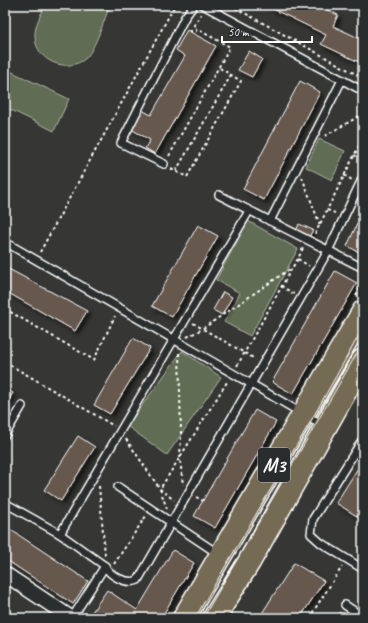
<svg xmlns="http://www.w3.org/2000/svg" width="368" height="623" font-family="Caveat,sans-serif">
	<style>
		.green { fill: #616c52; stroke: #b0b6a8 }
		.building { fill: #66594d; stroke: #fff; filter: url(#shadow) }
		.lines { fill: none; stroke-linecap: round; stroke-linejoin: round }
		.service-casing { stroke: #fff; stroke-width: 10 }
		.minor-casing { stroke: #fff; stroke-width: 17 }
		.primary-casing { stroke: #fff; stroke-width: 25 }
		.path { stroke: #fff; stroke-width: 2; stroke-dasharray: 3 3; stroke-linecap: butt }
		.service { stroke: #2a2d2e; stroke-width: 7 }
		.minor { stroke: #2a2d2e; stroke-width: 14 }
		.primary { stroke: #746b52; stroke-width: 22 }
		.tram { stroke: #fff; stroke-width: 1 }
		.labels { text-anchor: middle; stroke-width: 3.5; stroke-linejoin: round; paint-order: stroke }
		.shield { fill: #2a2d2e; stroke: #bfc0c0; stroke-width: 1 }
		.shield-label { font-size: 19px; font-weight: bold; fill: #fff }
	</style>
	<defs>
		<filter id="shadow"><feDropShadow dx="3.5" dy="3.5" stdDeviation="2" flood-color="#0009"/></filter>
	</defs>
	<rect width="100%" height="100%" fill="#363634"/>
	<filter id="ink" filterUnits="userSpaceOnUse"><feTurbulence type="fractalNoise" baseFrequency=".025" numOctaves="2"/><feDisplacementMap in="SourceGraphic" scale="8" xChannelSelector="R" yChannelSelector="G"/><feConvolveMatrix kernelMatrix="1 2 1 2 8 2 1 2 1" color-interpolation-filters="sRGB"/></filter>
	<g filter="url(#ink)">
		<!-- green -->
		<g class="green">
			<path d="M45 5H110C105 18 95 49 86 58 68 74 36 62 35 37 34 26 41 15 45 5Z"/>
			<polygon points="10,71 69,99 54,131 5,107 5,82"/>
			<polygon points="319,139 345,151 332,180 306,167"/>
			<polygon points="248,221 298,249 250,336 224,322 240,293 216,280"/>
			<polygon points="182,351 221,377 167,455 127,426"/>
		</g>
		<!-- building -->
		<g class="building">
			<polygon points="265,5 317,5 338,15 333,26 363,40 363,64 321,44 326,35"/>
			<polygon points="187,30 216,46 155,154 145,148 150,140 131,129 142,110 151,115 185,56 176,50"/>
			<polygon points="249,51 262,59 252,77 238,70"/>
			<polygon points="300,81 320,92 264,200 243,189"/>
			<polygon points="363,211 363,254 347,246"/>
			<polygon points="299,224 313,230 309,237 296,231"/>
			<polygon points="198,225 218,236 172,317 152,306"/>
			<polygon points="5,267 87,311 75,331 5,291"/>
			<polygon points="335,271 357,283 293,394 272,382"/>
			<polygon points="223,292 232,297 222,315 213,310"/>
			<polygon points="133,338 150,348 110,414 94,405"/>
			<polygon points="5,388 13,393 5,406"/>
			<polygon points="255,410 276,422 215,528 194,516"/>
			<polygon points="78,436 95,447 61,501 44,490"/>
			<polygon points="363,460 363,520 336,503"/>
			<polygon points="5,526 88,581 73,604 5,559"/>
			<polygon points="173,550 194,563 161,618 102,618 92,612 107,590 137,610"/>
			<polygon points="294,563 324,581 300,618 259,618"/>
		</g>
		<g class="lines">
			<!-- service casing -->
			<g class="service-casing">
				<g id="service">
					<polyline points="203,5 363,91"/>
					<polyline points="362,5 363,5"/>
					<polyline points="164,164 121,143 185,17 194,5"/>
					<polyline points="219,195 363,268"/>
					<polyline points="270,221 342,80"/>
					<polyline points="5,242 324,426"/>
					<polyline points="5,435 22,406"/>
					<polyline points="363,439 313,519 311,534 321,543 363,569"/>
					<polyline points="118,487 220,555"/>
					<path d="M5 503 60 534 105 566C110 576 127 585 138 580L328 251 363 177"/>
					<polyline points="60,534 249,211"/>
					<polyline points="345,605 363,617"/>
					<polyline points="72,618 105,566"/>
				</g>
			</g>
			<!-- minor casing -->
			<g class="minor-casing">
				<polyline id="minor" points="5,574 71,618"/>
			</g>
			<!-- primary casing -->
			<g class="primary-casing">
				<g id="primary">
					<polyline points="184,618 363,312"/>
					<polyline points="214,618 249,562 363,360"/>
				</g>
			</g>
			<!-- path -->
			<g class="path">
				<polyline points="230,5 363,78"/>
				<polyline points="189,31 197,31"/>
				<polyline points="325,136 363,114"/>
				<polyline points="354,155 363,160"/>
				<polyline points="169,156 230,47 193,27 201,14"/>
				<polyline points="171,169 187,177 241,81 218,67"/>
				<polyline points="176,171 231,75"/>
				<polyline points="344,175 352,180"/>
				<polyline points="302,177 320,225"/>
				<polyline points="327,210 335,213"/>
				<polyline points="315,234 363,138"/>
				<polyline points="40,252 175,5"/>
				<polyline points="298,259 309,266"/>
				<polyline points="281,286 294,294"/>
				<polyline points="356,296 363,283"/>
				<polyline points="5,309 94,360 115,316"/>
				<polyline points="193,323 255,359"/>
				<polyline points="187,337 202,329 290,269"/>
				<polyline points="179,353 181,433 180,459 183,485"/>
				<polyline points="5,362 114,426"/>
				<polyline points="237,366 292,268 298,259 303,248"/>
				<polyline points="126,439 160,489 174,500"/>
				<polyline points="99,486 105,555"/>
				<polyline points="196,497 203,501"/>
				<polyline points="167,509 160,489 227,382"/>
				<polyline points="114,564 146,516"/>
				<polyline points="309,618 342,567"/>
				<polyline points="336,618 340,612"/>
			</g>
			<!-- service -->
			<use href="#service" class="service"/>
			<!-- minor -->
			<use href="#minor" class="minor"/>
			<!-- primary -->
			<use href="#primary" class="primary"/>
			<!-- tram -->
			<g class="tram">
				<polyline points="195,618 312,419 363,328"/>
				<polyline points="203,618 363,343"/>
			</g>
		</g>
	</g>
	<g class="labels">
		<!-- shield labels -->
		<rect class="shield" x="258" y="448" width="32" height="34" rx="3"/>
		<g class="shield-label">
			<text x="274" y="472">М3</text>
		</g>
	</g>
	<!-- margin -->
	<rect width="368" height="623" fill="none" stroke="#2a2d2e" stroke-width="20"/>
	<rect x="10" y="10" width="348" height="603" fill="none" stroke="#fff" stroke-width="1.5" filter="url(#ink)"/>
	<!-- scale -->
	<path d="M222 36v6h90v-6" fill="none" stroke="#ffffff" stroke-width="2"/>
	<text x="228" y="36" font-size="12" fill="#ffffff" stroke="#2a2d2e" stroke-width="3" paint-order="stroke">50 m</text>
</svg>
